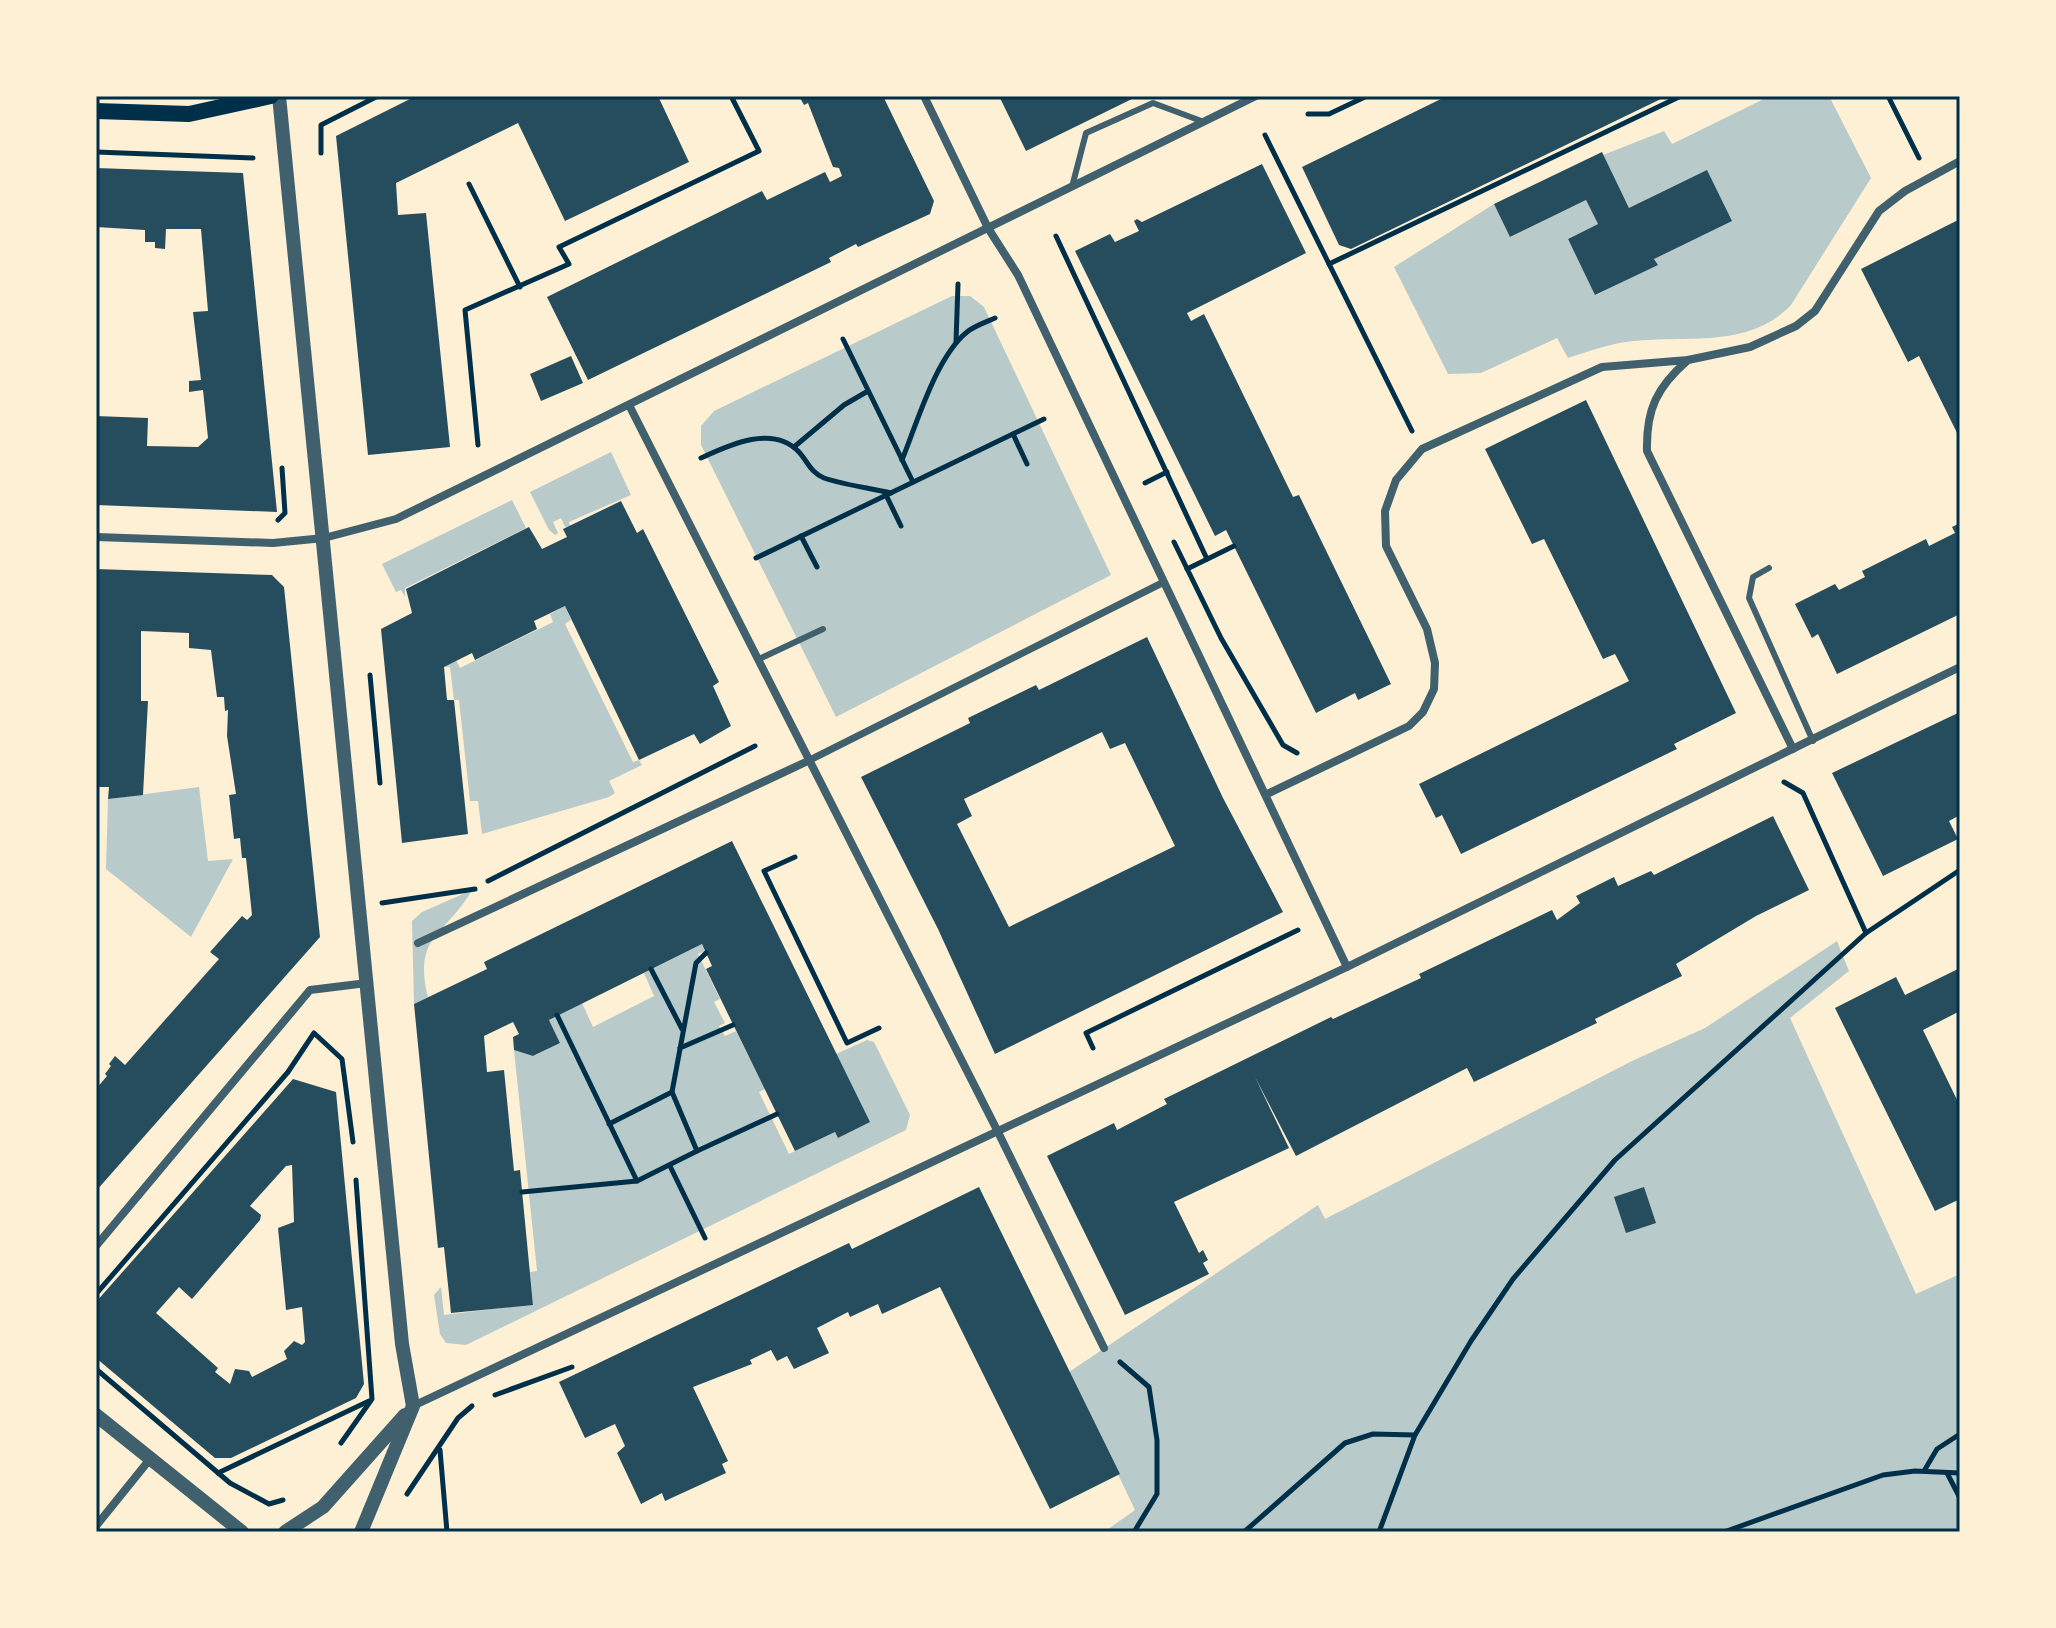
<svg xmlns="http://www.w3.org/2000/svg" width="2056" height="1628" font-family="Figtree,sans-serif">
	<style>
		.green { fill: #b9caca }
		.building { fill: #264d5e; fill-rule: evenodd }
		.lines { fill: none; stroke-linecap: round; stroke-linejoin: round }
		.path { stroke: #003049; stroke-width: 5 }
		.service { stroke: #3f606c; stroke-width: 6 }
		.pedestrian { stroke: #3f606c; stroke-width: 7 }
		.minor { stroke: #3f606c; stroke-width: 8 }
		.tertiary { stroke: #3f606c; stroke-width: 14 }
		.secondary { stroke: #003049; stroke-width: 16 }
		.neatline { fill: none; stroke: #003049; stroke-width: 3 }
	</style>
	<rect width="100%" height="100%" fill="#fdf0d5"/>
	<!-- green -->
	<g class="green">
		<path d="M1770 96H1829L1871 178 1791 305C1749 349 1688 335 1634 341 1611 343 1590 351 1568 358L1557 338 1481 373 1448 374 1394 267 1494 204 1511 237 1586 200 1598 224 1568 239 1596 295 1657 264 1603 155 1664 131 1672 144Z"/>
		<polygon points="952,296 970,296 984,307 1111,575 836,717 701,445 701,426 714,411"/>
		<polygon points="611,452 631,495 569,522 570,526 565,527 561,518 553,522 558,533 555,535 549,530 530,492"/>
		<polygon points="512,500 526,528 405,588 405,597 401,590 396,592 382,564"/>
		<polygon points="565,606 571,620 565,624 633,762 639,760 642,765 609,781 615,793 609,797 482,834 478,801 470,801 459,700 454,700 450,667 444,667 456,660 460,668 553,622 550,614"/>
		<polygon points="199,787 208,861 233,859 191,937 106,869 108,799"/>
		<path d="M472 890C445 937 413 934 428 997L414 1004 412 921 422 912Z"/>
		<polygon points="1837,941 1849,971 1790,1018 1916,1294 1960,1274 1960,1532 1104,1532 1135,1510 1069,1372 1318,1205 1325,1219 1634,1060 1705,1028"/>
		<polygon points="702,944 705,951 698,954 720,999 714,1002 725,1023 719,1026 725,1036 736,1031 765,1089 759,1092 789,1154 835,1132 838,1138 869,1122 836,1054 867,1040 874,1042 910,1115 906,1130 466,1345 446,1343 440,1334 434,1295 441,1287 444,1315 533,1304 530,1272 537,1271 514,1050 534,1056 560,1043 549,1020 582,1003 593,1027 654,996 644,973"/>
	</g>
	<!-- building -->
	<g class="building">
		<polygon points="416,96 658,96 689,162 565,221 518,123 396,183 398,215 426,213 450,447 368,455 336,136"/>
		<polygon points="799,96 883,96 934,201 930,214 858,247 856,244 829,258 831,262 588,380 547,297 762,191 767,200 825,172 830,182 842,176 839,168 833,167 808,103 804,105"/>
		<polygon points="999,96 1138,96 1026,151"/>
		<polygon points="1447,96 1667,96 1351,249 1339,245 1302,167"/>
		<polygon points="1602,152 1629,208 1707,170 1732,221 1654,259 1658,265 1595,295 1568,239 1598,224 1586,200 1510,237 1494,204"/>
		<polygon points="1262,164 1306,253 1187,313 1191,321 1204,314 1293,497 1299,495 1391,684 1358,700 1355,693 1316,713 1226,530 1215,536 1075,251 1110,234 1115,242 1139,231 1134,221 1137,219 1142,222"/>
		<polygon points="96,168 243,173 277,512 96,505 96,416 148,418 147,446 198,447 208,438 203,390 189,392 189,381 201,380 193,312 208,311 201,229 166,229 165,249 155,248 155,242 145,242 145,230 96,227"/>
		<polygon points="1960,219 1960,439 1919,356 1908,362 1861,269"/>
		<polygon points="571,356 583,383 541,401 530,374"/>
		<polygon points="1586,400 1736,713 1674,744 1677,749 1461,854 1442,815 1436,818 1419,784 1629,681 1615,654 1603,659 1544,539 1532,544 1485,449"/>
		<polygon points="621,501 637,533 643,529 719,682 713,686 731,726 700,744 694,734 639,760 565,606 534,621 537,629 475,660 472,653 444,667 447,700 454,700 468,834 402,843 381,629 412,613 406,589 529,527 542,549 567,537 563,529"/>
		<polygon points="1960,523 1960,614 1837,674 1818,634 1812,638 1795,604 1835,584 1839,590 1865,577 1862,571 1926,539 1929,546 1955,533 1952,527"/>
		<polygon points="96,569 272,575 284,587 320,937 96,1191 96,1089 107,1076 105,1074 111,1066 109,1064 115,1056 125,1065 219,959 210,952 242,916 247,920 252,915 246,858 242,858 240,838 234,839 229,795 236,794 227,736 228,710 225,711 224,697 217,697 211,650 189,648 189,633 141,631 141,701 148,701 143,795 108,799 109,787 96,787"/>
		<path d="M1147 637 1223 798 1283 912 995 1054 938 929 861 777 970 723 968 718 1036 685 1039 690ZM1102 732 1110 749 1125 743 1175 846 1009 927 957 824 972 816 964 799Z"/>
		<polygon points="1960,712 1960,815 1949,821 1958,839 1883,876 1832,773"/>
		<polygon points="1773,816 1809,890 1756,916 1676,964 1682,976 1603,1015 1595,1019 1597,1023 1474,1082 1467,1068 1296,1156 1255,1077 1289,1148 1174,1202 1199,1253 1203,1250 1208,1260 1203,1263 1209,1274 1125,1315 1047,1156 1114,1123 1117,1130 1167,1104 1164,1099 1331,1017 1333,1019 1421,978 1419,974 1552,910 1557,920 1580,903 1576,896 1614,877 1618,886 1651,871 1654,875"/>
		<polygon points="732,841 870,1122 838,1138 835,1132 795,1151 706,969 712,966 702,944 549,1020 560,1043 533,1056 514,1050 513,1037 519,1034 513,1022 484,1036 487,1072 504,1070 514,1171 520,1170 533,1305 451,1313 444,1247 438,1248 414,1004 487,969 484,962"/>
		<polygon points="1960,968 1960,1011 1923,1030 1960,1106 1960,1199 1935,1211 1835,1008 1896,977 1905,995"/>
		<path d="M293 1079 336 1092 364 1384 356 1398 231 1458H215L96 1358V1302ZM292 1165 294 1222 278 1228 286 1310 302 1307 305 1342 302 1345 294 1341 284 1351 287 1359 252 1377 249 1371 235 1369 230 1384 215 1372 218 1368 156 1313 179 1287 192 1299 260 1220 261 1215 250 1206 286 1166Z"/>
		<polygon points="979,1187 1120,1474 1050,1509 940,1287 882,1314 878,1304 850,1317 848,1312 817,1328 829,1353 794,1369 787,1356 777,1361 771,1350 750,1360 752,1364 693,1387 728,1461 722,1464 726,1473 665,1501 662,1493 641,1504 617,1453 625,1446 615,1424 585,1438 559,1382 849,1243 852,1249"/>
		<polygon points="1644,1187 1656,1223 1626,1233 1614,1197"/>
	</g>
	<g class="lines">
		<!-- path -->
		<g class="path">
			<polyline points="1888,96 1919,158"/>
			<polyline points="1308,114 1329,114 1367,96"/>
			<polyline points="1265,135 1412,431"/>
			<polyline points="96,152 253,158"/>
			<polyline points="321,153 321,125 378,96"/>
			<polyline points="469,184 520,287"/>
			<polyline points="1056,236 1207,559"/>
			<polyline points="1329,264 1681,96"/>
			<polyline points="843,339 913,482"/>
			<polyline points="956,342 958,284"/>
			<polyline points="1013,434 1027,464"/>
			<polyline points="478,445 465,310 569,264 559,247 759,151 731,96"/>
			<polyline points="794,447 844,405 868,391"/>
			<path d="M701 458C729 445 773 424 799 452 808 462 811 473 824 478 845 485 869 488 891 493"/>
			<path d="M902 460C917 423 936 357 967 332 974 326 986 322 995 318"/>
			<polyline points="1145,483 1167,472"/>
			<polyline points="886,495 901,526"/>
			<polyline points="278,520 285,513 282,468"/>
			<polyline points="801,536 817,567"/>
			<polyline points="1174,542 1221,638 1283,745 1297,753"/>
			<polyline points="756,558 1044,419"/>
			<polyline points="1187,569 1234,546"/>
			<polyline points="370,675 380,783"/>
			<polyline points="1784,782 1803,793 1866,933"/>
			<polyline points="795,857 764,871 847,1043 879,1028"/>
			<polyline points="488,881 755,746"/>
			<polyline points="382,903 475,889"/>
			<polyline points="651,969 682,1029"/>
			<polyline points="557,1015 637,1181 697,1151 672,1092 609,1124"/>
			<polyline points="680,1048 733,1025"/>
			<polyline points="1093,1048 1086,1033 1298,930"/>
			<polyline points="672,1092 696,963 706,953"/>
			<polyline points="697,1151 777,1114"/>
			<polyline points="670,1166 705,1238"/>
			<polyline points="522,1192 637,1181"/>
			<polyline points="96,1294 288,1072 314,1033 342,1059 353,1142"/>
			<polyline points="1120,1362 1149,1387 1157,1440 1157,1494 1134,1532"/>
			<polyline points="96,1369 230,1483 269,1504 283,1500"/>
			<polyline points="495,1395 572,1367"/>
			<polyline points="341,1443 372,1399 356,1180"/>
			<polyline points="440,1450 447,1532"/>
			<polyline points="1924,1471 1937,1449 1960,1434"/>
			<polyline points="218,1473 369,1401"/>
			<polyline points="1947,1473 1960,1498"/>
			<polyline points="407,1494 458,1418 472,1406"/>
			<polyline points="1244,1532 1345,1443 1373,1434 1415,1435"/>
			<polyline points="1379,1532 1415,1435 1471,1341 1513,1279 1615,1160 1866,933 1960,870"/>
			<polyline points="1724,1532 1883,1475 1915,1471 1960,1473"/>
		</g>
		<!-- service -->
		<g class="service">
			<polyline points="1072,187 1086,133 1153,103 1204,122"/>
			<polyline points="1769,568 1753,577 1749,598 1813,741"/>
			<polyline points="759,659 823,629"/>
		</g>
		<!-- pedestrian -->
		<polyline class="pedestrian" points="808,761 1164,582"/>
		<!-- minor -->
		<g class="minor">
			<polyline points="924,96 988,228 1018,275 1347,967"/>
			<path d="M1688 360C1657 387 1646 409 1647 451L1793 749"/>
			<polyline points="629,405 997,1130 1104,1348"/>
			<polyline points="96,537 273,543 324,538 396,519 1256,96"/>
			<polyline points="1267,794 1409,726 1423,712 1434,689 1435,663 1427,629 1386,546 1385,511 1396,480 1422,449 1602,367 1688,360 1750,347 1796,326 1815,311 1879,211 1905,191 1960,161"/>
			<polyline points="418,943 808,761"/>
			<polyline points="96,1246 310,990 367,983"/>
			<polyline points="413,1406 1347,967 1960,667"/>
			<polyline points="96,1526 150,1459"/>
		</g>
		<!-- tertiary -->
		<g class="tertiary">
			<polyline points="279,96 402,1344 413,1406 361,1532"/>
			<polyline points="96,1415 242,1532"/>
			<polyline points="285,1532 323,1507 405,1415"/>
		</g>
		<!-- secondary -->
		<polyline class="secondary" points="96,111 189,114 271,96"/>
	</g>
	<!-- border -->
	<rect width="2056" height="1628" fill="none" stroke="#fdf0d5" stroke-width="196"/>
	<rect x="98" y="98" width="1860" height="1432" class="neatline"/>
</svg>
